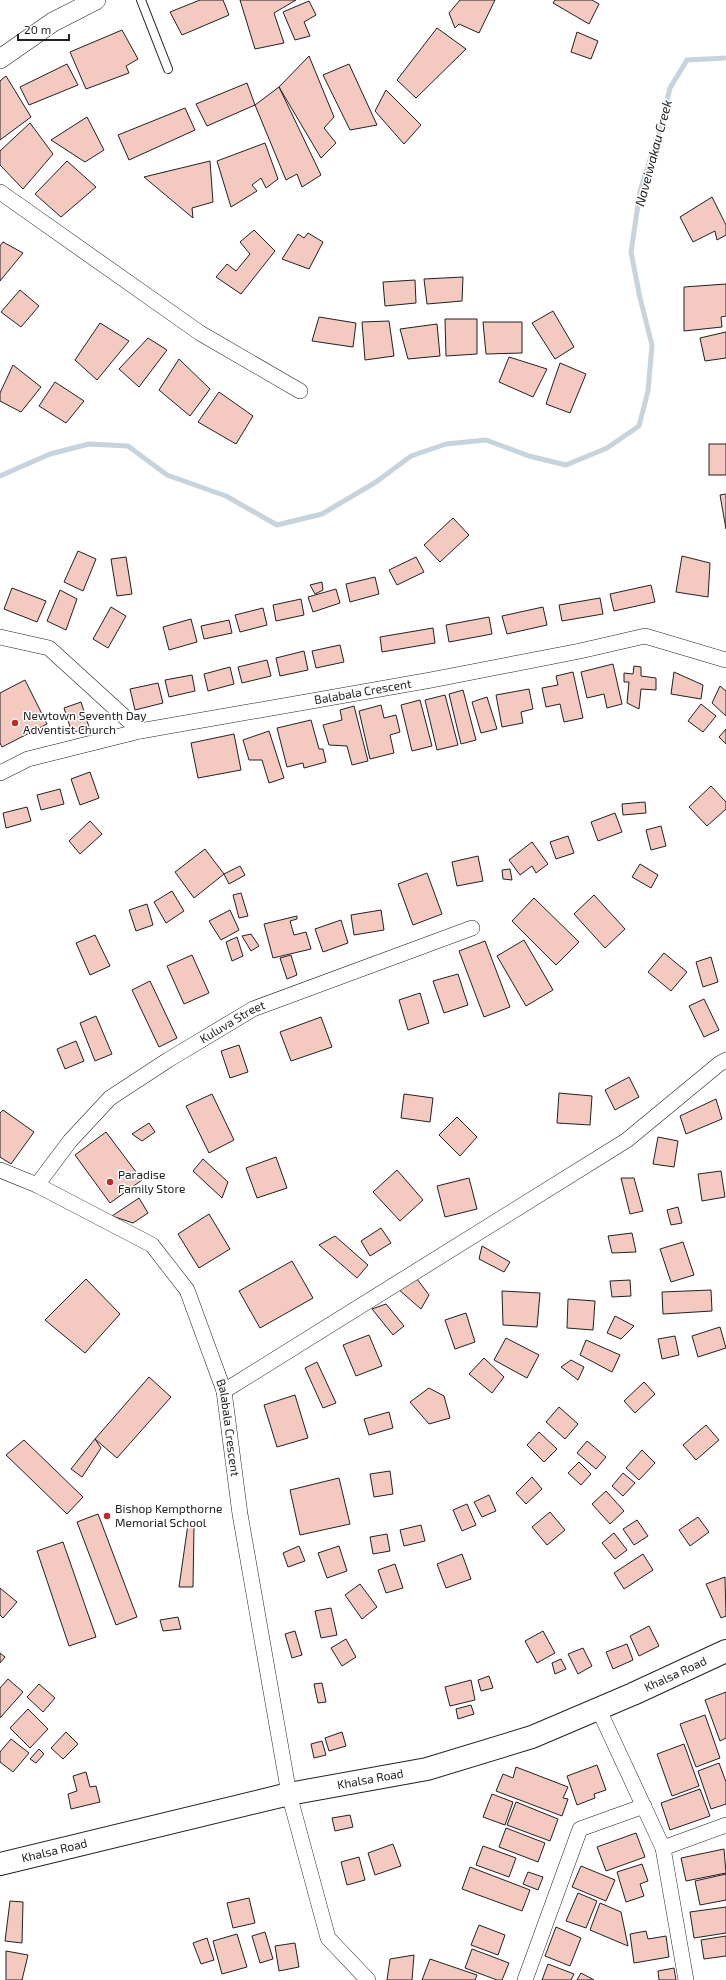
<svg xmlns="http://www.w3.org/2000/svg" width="726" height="1980" font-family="'Exo 2',sans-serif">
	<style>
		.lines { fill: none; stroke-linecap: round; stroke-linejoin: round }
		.stream { stroke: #c7d3dd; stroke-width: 5 }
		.building { fill: #f3c9c0; stroke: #222 }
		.service-casing { stroke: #222; stroke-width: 10 }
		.minor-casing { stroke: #222; stroke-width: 16 }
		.tertiary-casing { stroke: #222; stroke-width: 20 }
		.secondary-casing { stroke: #222; stroke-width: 24 }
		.service { stroke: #fff; stroke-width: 8 }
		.minor { stroke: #fff; stroke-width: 15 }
		.tertiary { stroke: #fff; stroke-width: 19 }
		.secondary { stroke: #fff; stroke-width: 22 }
		.poi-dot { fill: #c62828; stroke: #fff; stroke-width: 1.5 }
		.labels { text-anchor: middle; stroke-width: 3; stroke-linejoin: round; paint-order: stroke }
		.street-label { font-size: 12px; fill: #222; stroke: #fff }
		.poi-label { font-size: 12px; fill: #222; stroke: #fff; text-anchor: start }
		.water-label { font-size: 13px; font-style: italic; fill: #222; stroke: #fff }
	</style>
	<rect width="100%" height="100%" fill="#fff"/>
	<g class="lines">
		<!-- stream -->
		<polyline class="stream" points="0,476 50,454 89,444 128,446 167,475 226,496 277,525 322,514 376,482 411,456 446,444 486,440 529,456 566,465 607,448 639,426 648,391 652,345 640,298 631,252 640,191 660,129 670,88 687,60 726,58"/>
	</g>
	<!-- building -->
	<g class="building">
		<polygon points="200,0 223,0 229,15 182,35 170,12"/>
		<polygon points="240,0 296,0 274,13 284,43 255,49"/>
		<polygon points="460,0 495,0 479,33 459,24 455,28 449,13"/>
		<polygon points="555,0 592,0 599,4 589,24 553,3"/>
		<polygon points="309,1 316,15 304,22 310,36 295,40 283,12"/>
		<polygon points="437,28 466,49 416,98 397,80"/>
		<polygon points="122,30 138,59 126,66 129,73 86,89 70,52"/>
		<polygon points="577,32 598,41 591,59 571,52"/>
		<polygon points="309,56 334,117 324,128 336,143 321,158 279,87"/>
		<polygon points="67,64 78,85 29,105 20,87"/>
		<polygon points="349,64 377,125 350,130 323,75"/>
		<polygon points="6,76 31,117 0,140 0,81"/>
		<polygon points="247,83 255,105 207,126 196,104"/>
		<polygon points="279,87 321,175 302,187 297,174 286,180 255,105"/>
		<polygon points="386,90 421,125 404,144 375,111"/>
		<polygon points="185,108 195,130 129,160 118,135"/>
		<polygon points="87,117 104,150 85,162 51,140"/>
		<polygon points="30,123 53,154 23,189 0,165 0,151"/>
		<polygon points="265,143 278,179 266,188 261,178 252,185 257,191 231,207 217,161"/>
		<polygon points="67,161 96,187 61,217 35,194"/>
		<polygon points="210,161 213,202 192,208 193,218 144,177"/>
		<polygon points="712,197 726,225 726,235 717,240 715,231 693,242 680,217"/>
		<polygon points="254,230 275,251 241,294 216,277 227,264 236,271 250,254 240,242"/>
		<polygon points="308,233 323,242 309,269 282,259 298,234 304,238"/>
		<polygon points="3,242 23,253 0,281 0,246"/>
		<polygon points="463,277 462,301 427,304 424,279"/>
		<polygon points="415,280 416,303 385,306 383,282"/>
		<polygon points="726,284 726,316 721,317 722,327 684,331 684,287"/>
		<polygon points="20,290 39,306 21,327 1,312"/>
		<polygon points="553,311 574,347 555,359 532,323"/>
		<polygon points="319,317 356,323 353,347 312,341"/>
		<polygon points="445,319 477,319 477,354 446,356"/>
		<polygon points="389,321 394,356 365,360 362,322"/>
		<polygon points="483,322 522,322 522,353 486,354"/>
		<polygon points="100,323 129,341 97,380 75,360"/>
		<polygon points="437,324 440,356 408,359 400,329"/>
		<polygon points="726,332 726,358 705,361 700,338"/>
		<polygon points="148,338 167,350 139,387 119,369"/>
		<polygon points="509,357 547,369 533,397 499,382"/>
		<polygon points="179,359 210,389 190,416 159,390"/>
		<polygon points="560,363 586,374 570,413 546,404"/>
		<polygon points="13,365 41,387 21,412 0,401 0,393"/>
		<polygon points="55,382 84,401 66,423 39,406"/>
		<polygon points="219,392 253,416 236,444 198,422"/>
		<rect x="709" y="444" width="17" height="31"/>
		<polygon points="726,494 726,529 720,495"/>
		<polygon points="453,518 469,535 440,562 424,545"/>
		<polygon points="78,551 96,559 83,591 64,582"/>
		<polygon points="682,556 710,563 708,597 676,592"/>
		<polygon points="126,557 132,594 117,596 111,559"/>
		<polygon points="416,557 424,572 397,585 389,570"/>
		<polygon points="375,577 379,594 350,602 346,584"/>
		<polygon points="322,582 323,590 315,594 310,585"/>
		<polygon points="651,585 655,602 614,611 610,594"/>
		<polygon points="12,588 46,601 37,622 4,609"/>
		<polygon points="336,589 340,603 313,612 308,597"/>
		<polygon points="60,590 77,599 66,630 47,621"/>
		<polygon points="600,598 603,614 562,621 559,605"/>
		<polygon points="301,599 304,615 276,621 273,605"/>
		<polygon points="111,607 126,616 108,648 93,639"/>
		<polygon points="543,607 547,625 507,634 502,616"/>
		<polygon points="263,608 267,625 240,632 235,615"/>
		<polygon points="489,617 492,634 449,642 446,625"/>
		<polygon points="191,619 197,642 169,650 163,627"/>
		<polygon points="229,620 232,633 204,639 201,626"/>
		<polygon points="433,628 435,643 382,652 380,637"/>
		<polygon points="340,645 344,662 316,668 312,651"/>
		<polygon points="304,651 308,670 280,676 276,658"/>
		<polygon points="267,660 271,676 242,683 238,667"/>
		<polygon points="613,664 622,704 607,708 604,694 587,698 581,672"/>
		<polygon points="634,666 641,667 641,676 656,678 656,690 641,689 639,709 627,703 629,682 624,682 624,673 633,674"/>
		<polygon points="230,667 234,684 208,691 204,674"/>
		<polygon points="573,672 583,718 564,722 560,704 546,707 542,688 558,685 556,676"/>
		<polygon points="674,672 703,685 701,699 671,694"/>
		<polygon points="192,675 195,691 169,697 165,680"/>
		<polygon points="25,680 47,724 2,747 0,743 0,693"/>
		<polygon points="158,683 163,703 135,710 130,689"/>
		<polygon points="720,686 726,691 726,716 712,703"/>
		<polygon points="529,689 533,709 521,712 523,723 502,727 496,695"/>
		<polygon points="463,690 476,740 461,744 449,694"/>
		<polygon points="445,695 458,745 437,750 425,700"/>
		<polygon points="487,697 497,729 481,733 472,702"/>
		<polygon points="420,700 432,746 412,751 401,705"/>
		<polygon points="81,702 89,727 72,733 64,708"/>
		<polygon points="701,704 716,716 703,732 688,721"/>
		<polygon points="381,705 384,718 396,715 400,732 390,735 394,753 370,759 359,711"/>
		<polygon points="354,706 368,761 352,765 347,746 329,745 323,725 342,720 340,710"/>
		<polygon points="311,720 319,749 323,749 326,762 304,768 303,763 287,767 277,728"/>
		<polygon points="726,729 726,744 719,737"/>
		<polygon points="269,731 284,778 269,783 262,760 249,760 243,740"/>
		<polygon points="234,734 241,770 198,778 191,743"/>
		<polygon points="90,772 99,798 80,805 71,779"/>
		<polygon points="711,786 726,802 726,809 707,826 689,807"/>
		<polygon points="60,789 64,804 41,810 37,795"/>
		<polygon points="645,802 646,813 623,815 622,804"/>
		<polygon points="27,807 31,821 6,828 3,813"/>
		<polygon points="615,813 622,832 598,841 591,822"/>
		<polygon points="90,821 102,834 80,854 69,841"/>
		<polygon points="661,826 666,846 651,850 646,830"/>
		<polygon points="568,836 574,853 556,859 550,842"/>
		<polygon points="532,842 548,864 536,873 532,866 520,875 509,860"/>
		<polygon points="205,849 224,874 194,898 175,872"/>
		<polygon points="478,856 483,881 457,886 452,862"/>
		<polygon points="640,864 658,875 651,888 632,877"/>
		<polygon points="240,866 245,875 229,884 224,874"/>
		<polygon points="510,869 512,880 503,879 502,870"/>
		<polygon points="427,873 442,914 413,925 398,884"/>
		<polygon points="172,891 184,911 166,923 154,902"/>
		<polygon points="241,893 248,916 239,918 233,895"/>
		<polygon points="594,895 625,929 605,948 574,914"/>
		<polygon points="534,898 579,942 556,965 512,921"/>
		<polygon points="147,904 153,925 136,931 129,910"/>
		<polygon points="230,910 239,930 221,940 209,921"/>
		<polygon points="381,910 384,930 354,935 351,915"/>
		<polygon points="297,916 297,919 290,921 294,935 306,932 311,949 273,958 264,924"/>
		<polygon points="341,920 348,943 323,952 315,929"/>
		<polygon points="251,934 259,946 251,951 242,936"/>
		<polygon points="95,935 110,966 90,975 76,943"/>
		<polygon points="237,937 243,956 232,961 226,942"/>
		<polygon points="524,940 553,990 526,1006 497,956"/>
		<polygon points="485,941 510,1007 484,1017 459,951"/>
		<polygon points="664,953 687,972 671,991 648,972"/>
		<polygon points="192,955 209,993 184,1004 167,966"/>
		<polygon points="291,955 297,975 287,979 280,958"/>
		<polygon points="711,957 718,982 703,987 696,962"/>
		<polygon points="458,974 468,1005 444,1013 433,981"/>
		<polygon points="150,981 177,1038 159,1047 132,990"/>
		<polygon points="420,993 429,1023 408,1030 399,1000"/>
		<polygon points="704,999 719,1030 704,1037 689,1006"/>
		<polygon points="96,1016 112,1054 95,1061 80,1023"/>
		<polygon points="321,1017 332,1047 291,1061 280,1032"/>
		<polygon points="76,1041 84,1061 65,1069 57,1049"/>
		<polygon points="239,1045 248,1072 230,1078 221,1051"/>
		<polygon points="629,1077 639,1097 615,1110 605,1090"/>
		<polygon points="559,1093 592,1096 590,1125 557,1123"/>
		<polygon points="212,1094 234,1140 209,1153 186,1106"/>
		<polygon points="404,1094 433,1098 430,1122 401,1118"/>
		<polygon points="716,1099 722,1119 686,1134 680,1116"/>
		<polygon points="3,1110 34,1132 11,1164 0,1157 0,1113"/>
		<polygon points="457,1117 477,1137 460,1156 439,1135"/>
		<polygon points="149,1123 155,1132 142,1141 132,1134"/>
		<polygon points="106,1132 142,1180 110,1203 75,1155"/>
		<polygon points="658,1137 678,1141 674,1167 653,1164"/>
		<polygon points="276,1157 287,1188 257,1198 246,1168"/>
		<polygon points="203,1159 228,1182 222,1198 193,1171"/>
		<polygon points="397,1170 423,1200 400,1221 373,1192"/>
		<polygon points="721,1171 725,1197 702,1201 698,1174"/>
		<polygon points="469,1178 477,1209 445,1217 437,1186"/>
		<polygon points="621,1178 634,1178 643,1211 630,1214"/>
		<polygon points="139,1198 148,1213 133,1223 112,1216"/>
		<polygon points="678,1207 682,1223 671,1225 667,1210"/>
		<polygon points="209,1214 230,1249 199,1268 178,1234"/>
		<polygon points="381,1228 391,1243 370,1256 361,1241"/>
		<polygon points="632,1233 636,1252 612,1253 608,1236"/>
		<polygon points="335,1236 368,1265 357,1278 319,1245"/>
		<polygon points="683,1242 694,1275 671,1282 660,1249"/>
		<polygon points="482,1246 510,1262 504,1272 479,1259"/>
		<polygon points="292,1261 313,1298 260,1328 239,1291"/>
		<polygon points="86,1279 120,1314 85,1353 45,1320"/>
		<polygon points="417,1279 429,1295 421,1309 398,1289"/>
		<polygon points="630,1280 631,1296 612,1297 610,1281"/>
		<polygon points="711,1290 712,1311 663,1314 662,1292"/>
		<polygon points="502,1291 540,1293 537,1327 503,1325"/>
		<polygon points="568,1299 595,1301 593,1330 567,1328"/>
		<polygon points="386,1304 404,1326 393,1335 372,1309"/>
		<polygon points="466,1313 475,1342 455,1349 445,1320"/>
		<polygon points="615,1316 634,1326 621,1339 607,1333"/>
		<polygon points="720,1327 726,1348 698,1357 692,1336"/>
		<polygon points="369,1335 382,1366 356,1376 343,1345"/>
		<polygon points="675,1336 679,1355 662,1359 658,1339"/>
		<polygon points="506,1338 539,1355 527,1378 494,1360"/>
		<polygon points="586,1340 620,1355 612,1372 580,1355"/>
		<polygon points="484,1358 504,1377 492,1393 469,1374"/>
		<polygon points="571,1360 584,1367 578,1380 561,1367"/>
		<polygon points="317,1362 336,1403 323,1408 305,1368"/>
		<polygon points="149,1377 171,1397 117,1458 95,1439"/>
		<polygon points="644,1382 655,1394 635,1413 624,1401"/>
		<polygon points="429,1388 444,1396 450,1418 429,1424 410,1402"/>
		<polygon points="295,1395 308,1438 277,1447 264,1405"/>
		<polygon points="559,1407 578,1424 565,1439 546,1422"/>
		<polygon points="389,1412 393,1428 369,1435 364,1419"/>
		<polygon points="706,1425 719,1440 696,1460 683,1445"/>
		<polygon points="539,1432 557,1449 544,1462 527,1445"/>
		<polygon points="95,1439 101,1448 82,1477 71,1469"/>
		<polygon points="24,1440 83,1497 67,1514 6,1455"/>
		<polygon points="587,1441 606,1457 596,1469 577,1453"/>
		<polygon points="642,1450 655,1463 639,1480 626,1468"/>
		<polygon points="579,1462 591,1474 581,1485 568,1473"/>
		<polygon points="390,1471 393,1494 374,1497 370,1474"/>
		<polygon points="623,1473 635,1483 623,1496 612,1486"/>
		<polygon points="532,1477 542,1489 526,1504 516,1493"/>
		<polygon points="339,1478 350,1524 300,1535 290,1490"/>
		<polygon points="606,1491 624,1511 610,1524 592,1504"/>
		<polygon points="489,1495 496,1511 482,1517 474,1502"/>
		<polygon points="467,1504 476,1525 462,1531 453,1510"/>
		<polygon points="550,1512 565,1530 547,1545 532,1527"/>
		<polygon points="98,1514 137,1617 116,1625 77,1522"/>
		<polygon points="698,1517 709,1532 690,1546 679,1530"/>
		<polygon points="637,1520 648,1536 634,1545 623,1529"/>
		<polygon points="188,1524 194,1525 193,1587 179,1587"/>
		<polygon points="421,1525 425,1541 404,1546 400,1530"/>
		<polygon points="614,1533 627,1550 615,1559 602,1543"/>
		<polygon points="387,1534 390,1551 373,1554 370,1537"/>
		<polygon points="63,1542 96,1637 69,1646 37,1551"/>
		<polygon points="299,1546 305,1561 288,1567 283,1553"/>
		<polygon points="339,1546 347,1571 327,1578 318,1553"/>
		<polygon points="462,1554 471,1579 446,1588 437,1564"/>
		<polygon points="643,1554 653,1570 624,1589 614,1573"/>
		<polygon points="395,1564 403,1588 386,1593 378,1570"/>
		<polygon points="725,1577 726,1616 721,1618 706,1584"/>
		<polygon points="360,1584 377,1607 362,1619 345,1595"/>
		<polygon points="0,1588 17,1602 3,1618 0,1615"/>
		<polygon points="331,1608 337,1635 321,1638 315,1611"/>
		<polygon points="178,1617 181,1629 163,1631 160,1620"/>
		<polygon points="649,1626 659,1646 639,1656 630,1636"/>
		<polygon points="295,1631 302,1655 292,1658 285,1634"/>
		<polygon points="543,1631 555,1653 537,1663 525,1641"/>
		<polygon points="346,1639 356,1657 342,1666 331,1648"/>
		<polygon points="627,1644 633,1660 613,1669 606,1652"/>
		<polygon points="583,1648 592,1666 578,1674 568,1654"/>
		<polygon points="0,1653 5,1657 0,1663"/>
		<polygon points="561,1659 566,1669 555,1674 552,1663"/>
		<polygon points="489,1676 493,1688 481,1691 478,1680"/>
		<polygon points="8,1679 23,1692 0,1718 0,1688"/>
		<polygon points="471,1680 475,1700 450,1706 445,1687"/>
		<polygon points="322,1683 326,1702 318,1703 314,1684"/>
		<polygon points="39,1684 55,1698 43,1712 27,1697"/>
		<polygon points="726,1692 726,1738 720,1741 705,1700"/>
		<polygon points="471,1705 474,1714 458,1719 456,1709"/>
		<polygon points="28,1709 48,1729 30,1748 10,1728"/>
		<polygon points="705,1715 720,1758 696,1767 680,1724"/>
		<polygon points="66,1732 78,1744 63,1759 51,1748"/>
		<polygon points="342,1732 346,1746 329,1751 325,1738"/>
		<polygon points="11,1739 29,1753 13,1772 0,1762 0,1752"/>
		<polygon points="322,1741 326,1755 314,1758 311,1744"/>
		<polygon points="684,1744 699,1786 672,1796 657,1754"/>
		<polygon points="39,1749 44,1754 36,1763 30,1759"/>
		<polygon points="719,1763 726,1782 726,1804 711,1809 698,1771"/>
		<polygon points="597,1765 606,1790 594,1794 595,1798 577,1805 567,1776"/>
		<polygon points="516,1767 568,1787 563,1798 568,1799 562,1816 496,1791 503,1774 513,1778"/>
		<polygon points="86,1772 90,1787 96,1786 100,1802 71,1809 68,1794 77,1791 73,1776"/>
		<polygon points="700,1789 710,1816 670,1830 661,1803"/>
		<polygon points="492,1794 513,1802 505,1825 483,1817"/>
		<polygon points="516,1802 558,1819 550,1841 507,1825"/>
		<polygon points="350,1815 353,1827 335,1831 332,1818"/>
		<polygon points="506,1828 545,1843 538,1862 499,1847"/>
		<polygon points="636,1833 645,1857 606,1871 597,1847"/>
		<polygon points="393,1844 401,1866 375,1875 368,1853"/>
		<polygon points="483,1846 516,1858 509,1877 476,1865"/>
		<polygon points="724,1849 726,1873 686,1881 681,1858"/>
		<polygon points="359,1857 365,1880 347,1885 341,1862"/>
		<polygon points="642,1864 648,1881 640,1884 644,1896 626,1902 617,1872"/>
		<polygon points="581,1866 615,1880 606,1901 572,1887"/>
		<polygon points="470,1867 530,1890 522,1911 462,1889"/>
		<polygon points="528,1872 543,1877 538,1890 523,1884"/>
		<polygon points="726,1874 726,1900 700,1905 695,1881"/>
		<polygon points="578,1893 597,1901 586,1928 566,1921"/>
		<polygon points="249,1898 255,1923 233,1928 227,1903"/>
		<polygon points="10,1901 23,1902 22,1943 5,1941"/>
		<polygon points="600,1903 621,1912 628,1946 590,1930"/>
		<polygon points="726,1907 726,1933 694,1938 690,1912"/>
		<polygon points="479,1925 505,1935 498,1955 471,1945"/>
		<polygon points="556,1927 581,1938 570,1966 545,1956"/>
		<polygon points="646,1931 648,1939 666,1936 669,1957 634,1963 630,1934"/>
		<polygon points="265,1932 273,1959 260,1963 252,1936"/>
		<polygon points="237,1934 247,1967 222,1974 213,1941"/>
		<polygon points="726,1936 726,1956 704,1959 701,1940"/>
		<polygon points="207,1938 214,1960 201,1964 193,1943"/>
		<polygon points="295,1943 299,1967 279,1971 275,1946"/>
		<polygon points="472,1949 509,1963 502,1980 497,1980 465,1968"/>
		<polygon points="6,1951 28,1955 22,1980 6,1980"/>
		<polygon points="414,1955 412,1980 387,1980 390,1959"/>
		<polygon points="430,1959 477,1975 475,1980 422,1980"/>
		<polygon points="548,1964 574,1974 571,1980 542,1980"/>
		<polygon points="674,1968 676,1980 659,1980 658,1971"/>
		<polygon points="581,1973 594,1980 577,1980"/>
	</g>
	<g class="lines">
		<!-- service casing -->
		<g class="service-casing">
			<polyline id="service" points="141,0 168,69"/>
		</g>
		<!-- minor casing -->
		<g class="minor-casing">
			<g id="minor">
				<polyline points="0,192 200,333 300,391"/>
				<polyline points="0,637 49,648 140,731"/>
				<path id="s1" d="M0 773 28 759 140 731 431 680 580 651 645 636 726 660"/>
				<path id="s2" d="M0 1170 37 1185 152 1245 187 1290 224 1391 240 1514 289 1794 328 1938 368 1980"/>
				<path id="s3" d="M37 1185 70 1141 110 1098 168 1060 253 1009 472 928"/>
				<polyline points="224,1391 627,1140 719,1064 726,1060"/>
				<polyline points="598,1708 663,1848 686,1980"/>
				<polyline points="663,1848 726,1825"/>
				<polyline points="525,1980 580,1829 644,1806"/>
			</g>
		</g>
		<!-- tertiary casing -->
		<g class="tertiary-casing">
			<polyline id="tertiary" points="0,59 53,22 96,0"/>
		</g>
		<!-- secondary casing -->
		<g class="secondary-casing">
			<g id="secondary">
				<path id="s4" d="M0 1864 289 1794 427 1769 532 1737 633 1694 726 1651"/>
			</g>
		</g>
		<!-- service -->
		<use href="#service" class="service"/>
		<!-- minor -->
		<use href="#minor" class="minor"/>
		<!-- tertiary -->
		<use href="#tertiary" class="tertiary"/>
		<!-- secondary -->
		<use href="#secondary" class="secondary"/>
	</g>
	<!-- markers -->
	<g class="poi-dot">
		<circle cx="15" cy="723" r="4"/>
		<circle cx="110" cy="1182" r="4"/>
		<circle cx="107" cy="1516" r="4"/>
	</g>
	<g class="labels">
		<!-- street labels -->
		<g class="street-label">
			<text dy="4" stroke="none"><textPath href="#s1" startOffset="373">Balabala Crescent</textPath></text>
			<text dy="4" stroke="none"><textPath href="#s3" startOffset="258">Kuluva Street</textPath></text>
			<text dy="4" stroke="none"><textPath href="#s2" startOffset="371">Balabala Crescent</textPath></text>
			<text dy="4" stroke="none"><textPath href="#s4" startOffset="704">Khalsa Road</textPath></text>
			<text dy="4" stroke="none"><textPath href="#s4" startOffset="380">Khalsa Road</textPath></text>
			<text dy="4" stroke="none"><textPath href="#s4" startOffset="56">Khalsa Road</textPath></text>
		</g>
		<!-- poi labels -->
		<g class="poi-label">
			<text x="23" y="720">Newtown Seventh Day<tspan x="23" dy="14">Adventist Church</tspan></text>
			<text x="118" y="1179">Paradise<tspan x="118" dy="14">Family Store</tspan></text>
			<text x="115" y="1513">Bishop Kempthorne<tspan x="115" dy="14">Memorial School</tspan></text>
		</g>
		<!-- water labels -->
		<g class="water-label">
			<text transform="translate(653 153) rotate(-75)" y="5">Naveiwakau Creek</text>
		</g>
	</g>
	<!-- scale -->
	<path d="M18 34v6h51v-6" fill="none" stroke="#222222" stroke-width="2"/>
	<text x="24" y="34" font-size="12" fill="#222222" stroke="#ffffff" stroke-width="3" paint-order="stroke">20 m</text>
</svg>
